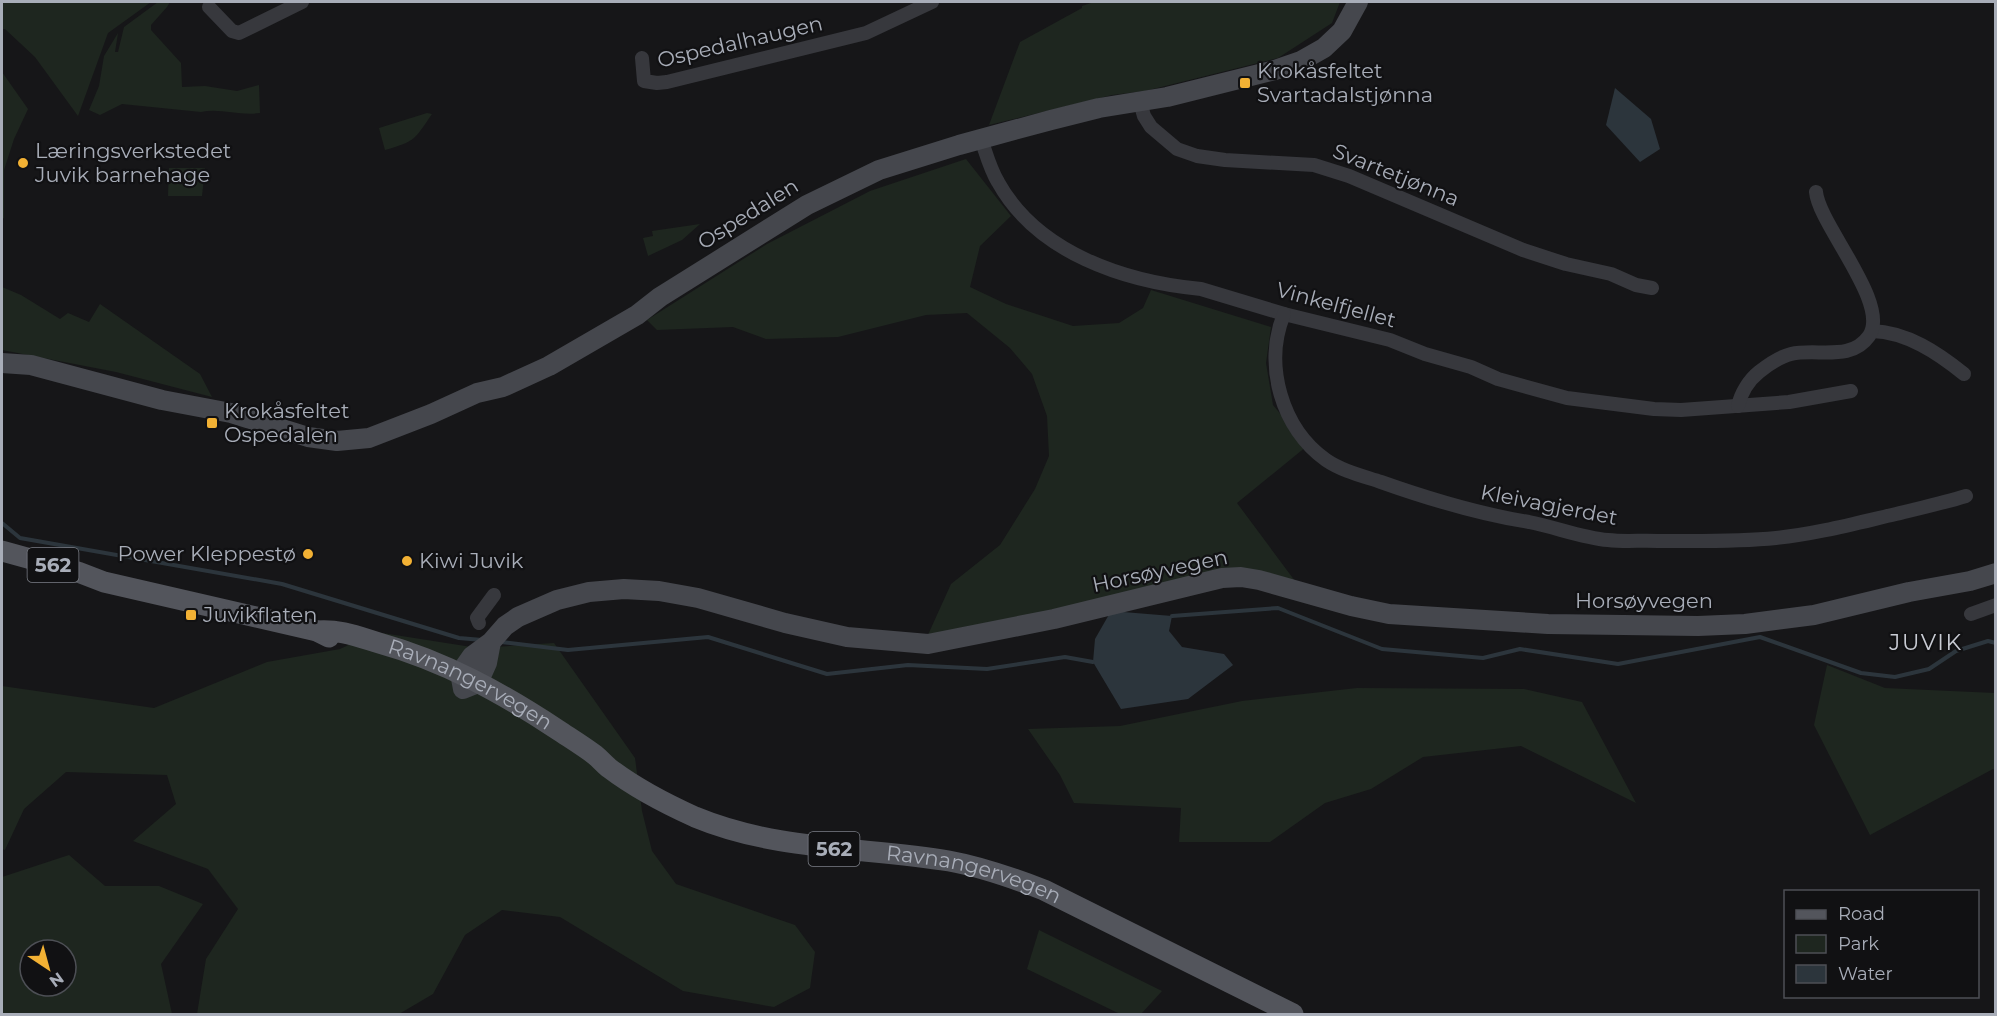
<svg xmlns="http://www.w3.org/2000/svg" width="1997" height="1016" font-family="Montserrat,sans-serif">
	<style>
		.green { fill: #1e261f; fill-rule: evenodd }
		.water { fill: #2c353c }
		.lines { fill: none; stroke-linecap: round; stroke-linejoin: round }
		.stream { stroke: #2c353c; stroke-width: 4 }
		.street { stroke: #37383d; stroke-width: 14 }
		.secondary { stroke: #45474d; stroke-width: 20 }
		.primary { stroke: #53555c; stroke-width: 21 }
		.poi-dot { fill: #f2b134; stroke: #111113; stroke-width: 2 }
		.labels { text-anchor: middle; stroke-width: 4.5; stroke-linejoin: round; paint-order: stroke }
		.shield { fill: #111113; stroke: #7b7e86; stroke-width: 1.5 }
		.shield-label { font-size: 20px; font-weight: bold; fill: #a8adb8 }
		.street-label { font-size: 21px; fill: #a8adb8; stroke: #111113 }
		.poi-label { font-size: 21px; fill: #a8adb8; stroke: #111113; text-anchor: start }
		.neighbourhood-label { font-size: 22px; letter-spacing: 1.5px; fill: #c9ccd4; stroke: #111113 }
	</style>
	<rect width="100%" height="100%" fill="#161618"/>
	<!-- green -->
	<g class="green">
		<polygon points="2,2 151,2 108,33 78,116 35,57 5,29 2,29"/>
		<path d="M158 2H170L167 7 151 25V30L181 63 182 87 205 86 237 91 259 85 260 113C240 116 220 108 201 112L122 104 100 115 89 110 99 86 104 56 118 33 115 52H118L124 27Z"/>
		<polygon points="1094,2 1340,2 1332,23 1278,58 1145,91 1112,95 989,125 1020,42 1082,8 1082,6"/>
		<polygon points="2,72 28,109 14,139 4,170 4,218 2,219"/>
		<path d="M427 113 432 114C414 140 416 141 385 150L379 128Z"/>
		<polygon points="966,159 1011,216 980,246 970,287 1006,304 1073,326 1119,323 1143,308 1151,290 1271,327 1266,363 1273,405 1307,446 1237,503 1295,581 1246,571 927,637 951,584 1000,545 1035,489 1049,456 1047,416 1032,374 1010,348 967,313 926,315 838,337 766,339 733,327 657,330 647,320 767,244 870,191"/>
		<polygon points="169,168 205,168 202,196 168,196"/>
		<polygon points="700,224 682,240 648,256 643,238 653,236 652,231"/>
		<polygon points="2,287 21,295 60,319 68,313 89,322 100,304 200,374 212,397 116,372 2,350"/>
		<polygon points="376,632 478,648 554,643 635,758 642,811 652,851 676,884 795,925 815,952 810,988 774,1007 683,991 560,917 502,910 465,935 433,994 399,1014 197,1014 206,959 238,909 208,869 133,841 176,804 167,775 66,772 24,809 5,850 2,849 2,686 154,708 267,662 340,649"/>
		<polygon points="1827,665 1885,688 1995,693 1995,770 1993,769 1870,835 1814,725"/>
		<polygon points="1357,688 1524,689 1582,702 1636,803 1521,746 1423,757 1371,789 1325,803 1270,842 1179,842 1181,808 1074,803 1060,775 1028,729 1120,726 1242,701"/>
		<path d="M69 855 105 886H159L203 904 161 964 172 1014H2V877ZM30 950H66V986H30Z"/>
		<polygon points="1039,930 1162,991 1141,1014 1120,1014 1027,969"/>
	</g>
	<!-- water -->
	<g class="water">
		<polygon points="1615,88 1651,119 1660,149 1640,162 1606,125"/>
		<polygon points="1111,611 1172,616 1169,631 1182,647 1224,654 1233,665 1188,699 1121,709 1093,662 1095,639"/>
	</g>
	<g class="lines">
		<!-- stream -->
		<g class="stream">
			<polyline points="2,523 20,538 282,584 459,638 482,640"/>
			<polyline points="1172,616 1278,608 1382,649 1483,658 1520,649 1618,664 1760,637 1861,673 1895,677 1929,669 1956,651 1988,641 1996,643"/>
			<polyline points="501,642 568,650 708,637 827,674 908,665 987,669 1065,657 1093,662"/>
		</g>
		<!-- street -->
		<g class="street">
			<polyline points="209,7 232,31 239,33 302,2"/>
			<polyline points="642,58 644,81 657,83 667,82 866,33 932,2"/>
			<polyline points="1140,102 1144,116 1151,127 1177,149 1197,156 1225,160 1314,165 1349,176 1523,250 1566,264 1611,274 1636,285 1652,288"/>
			<path d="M981 139C986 153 990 169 998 182 1037 253 1125 282 1201 289L1284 314 1390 340 1425 354 1471 367 1498 379 1567 398 1654 409 1681 410 1789 402 1851 391"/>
			<path d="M1284 314C1263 365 1282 429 1326 460 1342 471 1363 476 1381 482 1429 499 1478 514 1529 522 1555 527 1583 538 1608 540 1625 542 1642 540 1658 541 1697 541 1737 542 1776 538 1816 534 1857 523 1896 514 1920 508 1943 503 1966 496"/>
			<path d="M1872 331C1907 332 1938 353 1964 374"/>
			<path d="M1738 406C1741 393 1749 380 1759 372 1769 364 1779 357 1791 354 1817 348 1851 362 1869 336 1891 304 1819 225 1816 192"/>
			<polyline points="1971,614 1996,605"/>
			<polyline points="479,623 477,618 494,595"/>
		</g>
		<!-- secondary -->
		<g class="secondary">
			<polyline points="2,363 31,365 162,400 231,413 308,437 337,441 369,438 431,414 477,393 503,387 549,366 637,315 660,297 807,205 879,170 959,145 1051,120 1099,108 1167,97 1275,70 1301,61 1324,48 1342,31 1358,2"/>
			<polyline points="491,642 487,663 478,683 463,689 460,673 472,656 491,642 505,626 518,617 557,600 589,592 624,589 659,591 698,598 785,623 847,637 928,644 1054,619 1222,578 1241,577 1259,580 1351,606 1389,614 1548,624 1698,626 1745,624 1814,615 1909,592 1970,581 1996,573"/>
		</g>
		<!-- primary -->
		<g class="primary">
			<polyline points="2,551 78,572 104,582 317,631 329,637"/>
			<path id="s1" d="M317 631C339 629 359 637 379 643 444 661 502 693 558 730 570 738 583 746 595 755 600 759 604 764 609 768 634 787 666 804 695 817 777 851 864 847 949 861 982 867 1013 878 1044 890L1293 1014"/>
		</g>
	</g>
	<!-- markers -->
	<g class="poi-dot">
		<rect x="1239" y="77" width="12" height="12" rx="3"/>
		<circle cx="23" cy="163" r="6"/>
		<rect x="206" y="417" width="12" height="12" rx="3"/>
		<circle cx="308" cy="554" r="6"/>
		<circle cx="407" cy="561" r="6"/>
		<rect x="185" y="609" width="12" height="12" rx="3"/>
	</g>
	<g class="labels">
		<!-- shield labels -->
		<g class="shield">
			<rect x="27.5" y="548" width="51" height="34" rx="4.5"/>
			<rect x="808.5" y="832" width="51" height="34" rx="4.5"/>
		</g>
		<g class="shield-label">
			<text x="53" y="572">562</text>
			<text x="834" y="856">562</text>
		</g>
		<!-- street labels -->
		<g class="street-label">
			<text transform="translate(740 42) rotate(-13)" y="7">Ospedalhaugen</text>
			<text transform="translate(1396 175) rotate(22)" y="7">Svartetjønna</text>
			<text transform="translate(748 214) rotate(-32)" y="7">Ospedalen</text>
			<text transform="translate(1336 305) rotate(15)" y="7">Vinkelfjellet</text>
			<text transform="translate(1549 505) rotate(11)" y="7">Kleivagjerdet</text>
			<text transform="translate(1160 571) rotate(-12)" y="7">Horsøyvegen</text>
			<text x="1644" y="608">Horsøyvegen</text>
			<text dy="7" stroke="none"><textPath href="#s1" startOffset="164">Ravnangervegen</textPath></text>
			<text dy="7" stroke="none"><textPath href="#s1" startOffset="712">Ravnangervegen</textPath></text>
		</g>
		<!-- poi labels -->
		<g class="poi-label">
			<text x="1257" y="78">Krokåsfeltet<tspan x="1257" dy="24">Svartadalstjønna</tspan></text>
			<text x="35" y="158">Læringsverkstedet<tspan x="35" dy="24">Juvik barnehage</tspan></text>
			<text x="224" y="418">Krokåsfeltet<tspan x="224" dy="24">Ospedalen</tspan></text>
			<text x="296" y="561" text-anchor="end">Power Kleppestø</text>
			<text x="419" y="568">Kiwi Juvik</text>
			<text x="203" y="622">Juvikflaten</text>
		</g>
		<!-- neighbourhood labels -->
		<g class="neighbourhood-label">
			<text x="1926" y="650">JUVIK</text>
		</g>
	</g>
	<!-- border -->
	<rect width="1997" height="1016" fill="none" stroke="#a8adb8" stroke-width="6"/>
	<!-- legend -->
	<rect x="1784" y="890" width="195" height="108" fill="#111113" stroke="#4d4f55" stroke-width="1.5"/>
	<rect x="1796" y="910" width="30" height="9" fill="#53555c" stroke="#4d4f55" stroke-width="1.5"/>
	<text x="1838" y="920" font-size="18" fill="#a8adb8">Road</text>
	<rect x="1796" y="935" width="30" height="18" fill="#1e261f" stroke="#4d4f55" stroke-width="1.5"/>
	<text x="1838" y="950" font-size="18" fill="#a8adb8">Park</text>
	<rect x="1796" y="965" width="30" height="18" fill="#2c353c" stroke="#4d4f55" stroke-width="1.5"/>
	<text x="1838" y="980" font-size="18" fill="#a8adb8">Water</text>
	<!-- north arrow -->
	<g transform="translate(48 968) rotate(144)"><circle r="28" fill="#111113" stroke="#4d4f55" stroke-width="1.5"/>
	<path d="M0-4.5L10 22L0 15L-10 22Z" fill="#f2b134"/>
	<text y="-9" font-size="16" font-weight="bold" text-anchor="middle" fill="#a8adb8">N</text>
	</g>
</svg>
